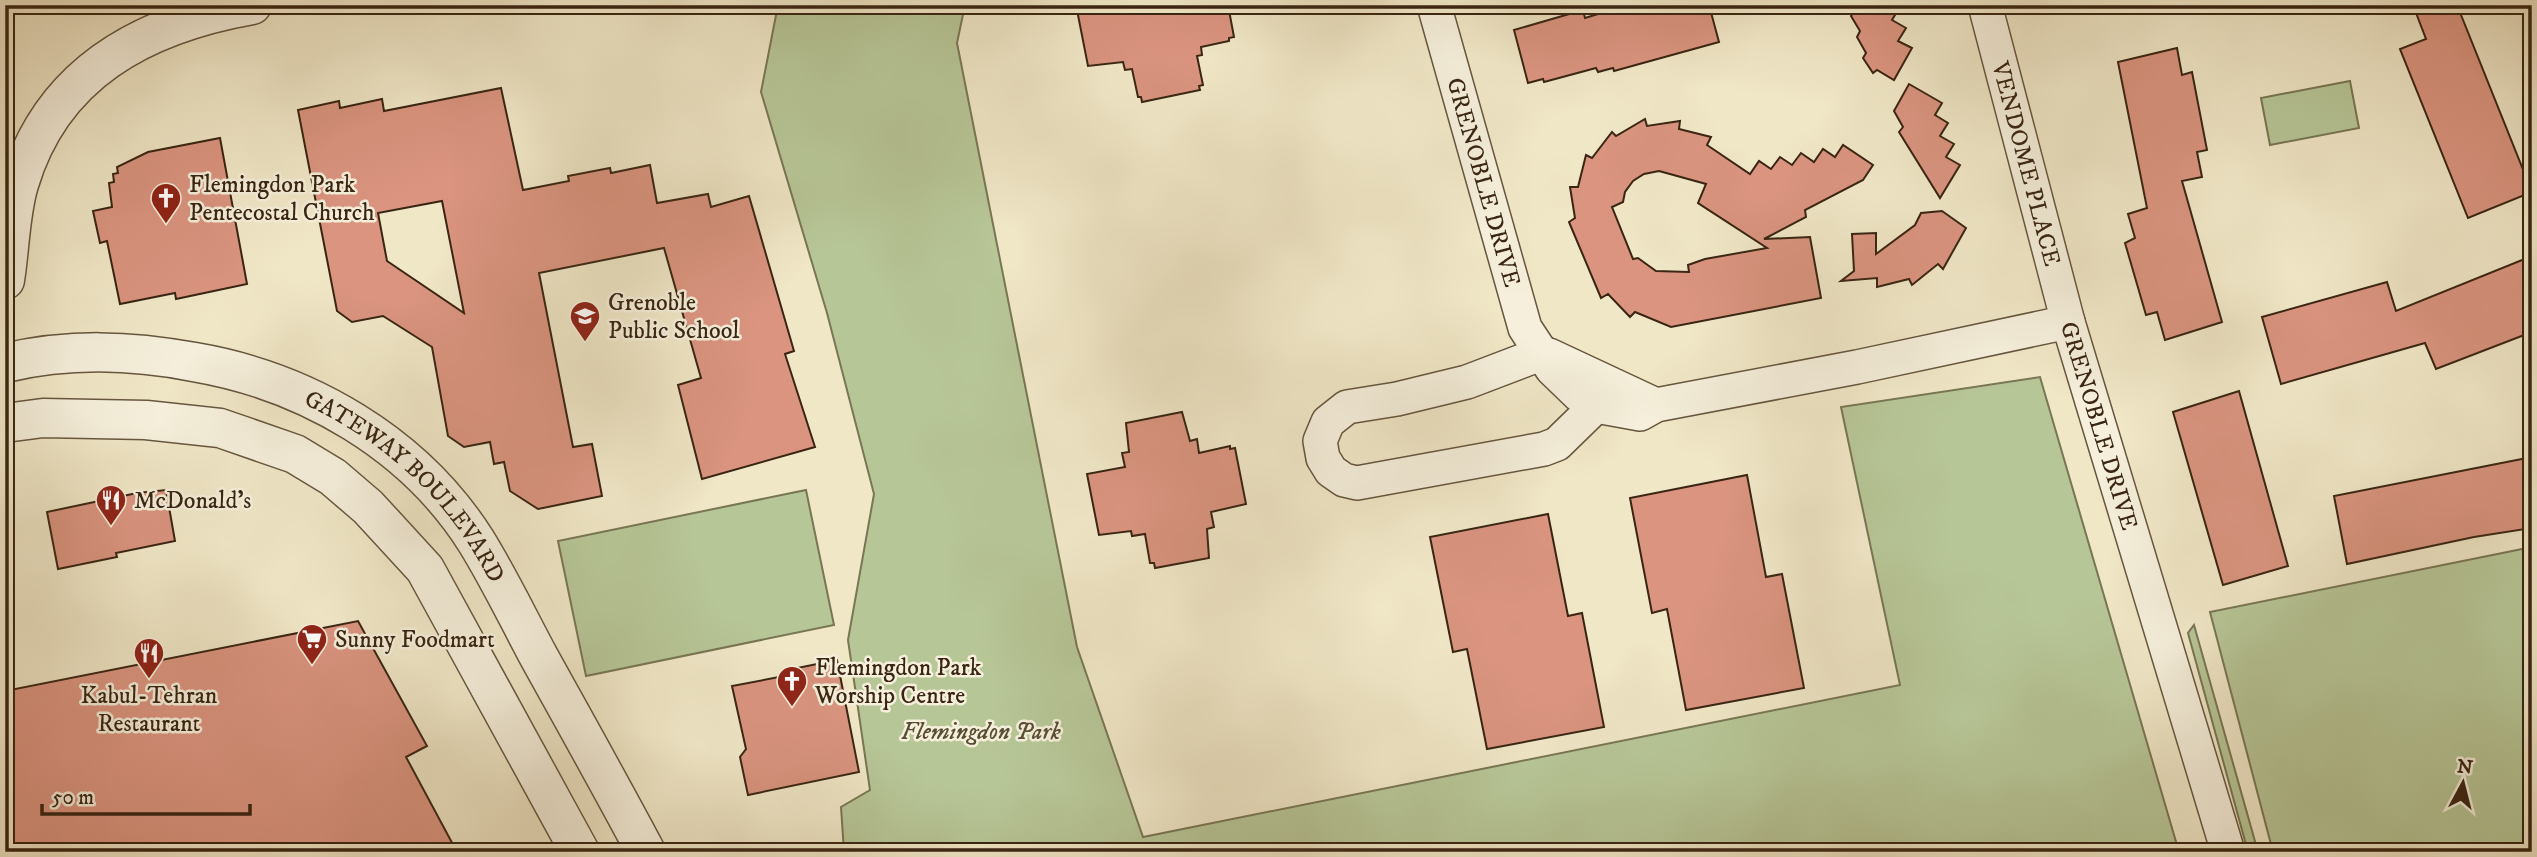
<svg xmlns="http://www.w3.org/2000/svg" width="2537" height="857" font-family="'IM FELL DW Pica',serif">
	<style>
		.green { fill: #b7c697; stroke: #787654; stroke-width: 2 }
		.building { fill: #da9480; stroke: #392512; stroke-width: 2; fill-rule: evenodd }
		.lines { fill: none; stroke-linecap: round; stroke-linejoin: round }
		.minor-casing { stroke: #67563f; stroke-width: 36 }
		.tertiary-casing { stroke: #67563f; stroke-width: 41 }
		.minor { stroke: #f5efdb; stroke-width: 33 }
		.tertiary { stroke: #f5efdb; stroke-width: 38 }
		.labels { text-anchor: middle; stroke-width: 5; stroke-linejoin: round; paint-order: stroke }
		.street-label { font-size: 24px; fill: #392512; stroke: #f5efdb }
		.poi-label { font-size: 24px; fill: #392512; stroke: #f5efdb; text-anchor: start }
		.park-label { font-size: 24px; font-style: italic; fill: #584d33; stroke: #f5efdb }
	</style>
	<rect width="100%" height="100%" fill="#f0e7c7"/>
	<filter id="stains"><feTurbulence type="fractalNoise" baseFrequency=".00286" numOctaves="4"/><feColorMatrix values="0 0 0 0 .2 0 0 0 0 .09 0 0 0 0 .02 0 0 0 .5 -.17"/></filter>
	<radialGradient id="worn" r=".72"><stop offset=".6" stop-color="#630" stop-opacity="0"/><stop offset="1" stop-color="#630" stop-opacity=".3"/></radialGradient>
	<!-- green -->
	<g class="green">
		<polygon points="778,5 965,5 957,43 1077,647 1143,837 1900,685 1841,407 2040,377 2179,852 844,852 841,807 870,790 848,640 874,494 827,313 761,92"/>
		<polygon points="2350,81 2359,128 2270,145 2261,98"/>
		<polygon points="806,490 834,625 586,676 558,541"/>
		<polygon points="2532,547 2532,852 2273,852 2210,612"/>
		<polygon points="2194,625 2258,852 2248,852 2188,633"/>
	</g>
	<!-- building -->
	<g class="building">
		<polygon points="1082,5 1228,5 1234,37 1229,38 1229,41 1201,47 1202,55 1197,56 1203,85 1199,86 1200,90 1142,102 1141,97 1138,97 1132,69 1125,70 1123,62 1088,66 1077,10 1083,9"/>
		<polygon points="1628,5 1709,5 1719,42 1614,71 1613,68 1598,72 1596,68 1544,82 1543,79 1528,83 1514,30 1583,10 1585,18"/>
		<polygon points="1857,5 1901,5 1892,20 1906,28 1898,41 1912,48 1894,80 1877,70 1873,73 1863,58 1866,53 1857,37 1860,31 1851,16"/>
		<polygon points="2413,5 2457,5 2532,192 2468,218 2400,49 2426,39"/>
		<polygon points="2177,48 2182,75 2192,72 2207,150 2197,152 2202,177 2182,181 2222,322 2165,340 2157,312 2146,315 2125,243 2135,238 2128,214 2147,208 2118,62"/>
		<polygon points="1909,84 1942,103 1935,115 1948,123 1940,136 1954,144 1946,157 1960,165 1940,198 1899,132 1903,127 1894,111"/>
		<path d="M501 88 523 190 569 181 568 176 610 168 611 173 650 165 657 203 708 194 711 207 749 196 794 351 785 354 815 447 702 479 678 385 701 378 664 248 539 273 573 447 592 444 602 496 538 509 510 491 504 462 494 464 490 442 464 447 448 436 432 347 383 316 352 322 337 311 298 110 339 101 340 108 382 99 384 111ZM442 201 464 313 387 261 378 213Z"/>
		<path d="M1645 119 1647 126 1680 121 1679 129 1711 137 1707 145 1750 174 1759 161 1771 169 1780 157 1792 165 1801 153 1814 162 1823 149 1835 157 1843 145 1873 165 1863 180 1805 210 1806 217 1764 239 1810 237 1821 298 1671 327 1635 312 1630 317 1608 294 1601 298 1569 222 1575 218 1570 187H1578L1586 155 1592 158 1612 132 1616 136ZM1659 171 1706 184 1698 203 1767 248 1705 259 1688 265 1689 272 1656 271 1638 258 1633 259 1612 207 1623 202 1625 192 1633 181 1644 174Z"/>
		<polygon points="220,138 247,284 176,299 175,293 120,304 107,241 100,243 93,211 112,207 109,183 114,182 113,174 118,173 117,167 148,152"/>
		<polygon points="1942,211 1966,228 1943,269 1938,264 1912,285 1909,279 1877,287 1877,278 1841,281 1854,271 1852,234 1876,233 1876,254 1915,225 1921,213"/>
		<polygon points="2532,256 2532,332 2436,369 2425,343 2281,384 2262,317 2387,282 2396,311"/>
		<polygon points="2239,391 2288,566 2223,585 2173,412"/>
		<polygon points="1182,412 1190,441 1197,439 1199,453 1230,446 1230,449 1235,448 1246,504 1211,512 1214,527 1207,529 1209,558 1155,568 1154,563 1150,563 1145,534 1132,536 1131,531 1099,535 1087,474 1125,467 1122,453 1129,452 1126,423"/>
		<polygon points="2532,457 2532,528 2474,537 2347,564 2334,496"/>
		<polygon points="1747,475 1766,577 1782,574 1804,688 1686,710 1667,609 1652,613 1630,498"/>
		<polygon points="166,490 175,541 116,553 117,557 58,569 47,512 137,493"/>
		<polygon points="1548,514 1568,616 1582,613 1604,727 1487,749 1467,649 1453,652 1430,537"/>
		<polygon points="358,621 427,746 406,757 457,852 5,852 5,691"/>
		<polygon points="837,660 859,772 748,795 740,757 746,749 732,686 795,674 797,668"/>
	</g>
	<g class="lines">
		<!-- minor casing -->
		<g class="minor-casing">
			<g id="minor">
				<path id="s1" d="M1434 5 1525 328 1552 369 1579 395 1596 406 1640 414 1656 405 1857 367 2068 322"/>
				<path id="s2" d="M1985 5 2068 322 2228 852"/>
				<polyline points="1543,353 1467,382 1397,399 1347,407 1328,422 1320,441 1323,458 1331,471 1344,480 1357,483 1544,449 1557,444 1596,406"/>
				<polyline points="1549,355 1656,405"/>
			</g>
		</g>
		<!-- tertiary casing -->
		<g class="tertiary-casing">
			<g id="tertiary">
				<path d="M5 280C10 249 10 214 19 184 52 72 144 24 252 5"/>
				<path id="s3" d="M5 363C69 348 130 350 194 362 306 381 414 443 476 541 499 578 518 618 539 657 575 722 611 786 646 852"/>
				<polyline points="5,423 43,418 146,420 220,428 295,454 333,477 368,507 425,569 580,852"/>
			</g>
		</g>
		<!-- minor -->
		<use href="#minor" class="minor"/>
		<!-- tertiary -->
		<use href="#tertiary" class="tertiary"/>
	</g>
	<!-- icons -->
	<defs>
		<g id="church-pin" transform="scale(1.575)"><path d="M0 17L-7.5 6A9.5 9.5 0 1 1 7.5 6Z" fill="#8f2418" stroke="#f5efdb"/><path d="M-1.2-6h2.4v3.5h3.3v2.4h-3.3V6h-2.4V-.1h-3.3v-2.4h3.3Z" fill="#fff"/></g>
		<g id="school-pin" transform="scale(1.575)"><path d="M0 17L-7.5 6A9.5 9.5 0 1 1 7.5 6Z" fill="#8f2418" stroke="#f5efdb"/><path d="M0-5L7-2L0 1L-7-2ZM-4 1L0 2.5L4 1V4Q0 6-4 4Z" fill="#fff"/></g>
		<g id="restaurant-pin" transform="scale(1.575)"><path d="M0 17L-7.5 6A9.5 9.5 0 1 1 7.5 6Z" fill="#8f2418" stroke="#f5efdb"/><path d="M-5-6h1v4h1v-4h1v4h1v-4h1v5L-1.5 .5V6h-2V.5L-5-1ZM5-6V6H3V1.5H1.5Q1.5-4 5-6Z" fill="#fff"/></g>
		<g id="supermarket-pin" transform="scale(1.575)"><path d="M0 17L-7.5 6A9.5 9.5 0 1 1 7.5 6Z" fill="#8f2418" stroke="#f5efdb"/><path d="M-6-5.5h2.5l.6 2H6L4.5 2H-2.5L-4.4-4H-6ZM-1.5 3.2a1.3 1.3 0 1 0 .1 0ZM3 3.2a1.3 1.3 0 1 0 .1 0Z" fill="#fff"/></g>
	</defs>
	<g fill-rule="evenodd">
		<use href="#church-pin" x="166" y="198"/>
		<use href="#school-pin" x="585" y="316"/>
		<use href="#restaurant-pin" x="111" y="500"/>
		<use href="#supermarket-pin" x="312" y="639"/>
		<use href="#restaurant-pin" x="149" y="653"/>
		<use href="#church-pin" x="792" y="681"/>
	</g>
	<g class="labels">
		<!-- street labels -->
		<g class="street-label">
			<text dy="8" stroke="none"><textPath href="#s2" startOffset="164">VENDOME PLACE</textPath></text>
			<text dy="8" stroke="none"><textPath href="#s1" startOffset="184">GRENOBLE DRIVE</textPath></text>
			<text dy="8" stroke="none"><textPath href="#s2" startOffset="436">GRENOBLE DRIVE</textPath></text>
			<text dy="8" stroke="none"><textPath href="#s3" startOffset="444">GATEWAY BOULEVARD</textPath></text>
		</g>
		<!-- poi labels -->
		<g class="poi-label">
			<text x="189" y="192">Flemingdon Park<tspan x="189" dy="28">Pentecostal Church</tspan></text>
			<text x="608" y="310">Grenoble<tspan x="608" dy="28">Public School</tspan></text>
			<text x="134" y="508">McDonald's</text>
			<text x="335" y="647">Sunny Foodmart</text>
			<text x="815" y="675">Flemingdon Park<tspan x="815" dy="28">Worship Centre</tspan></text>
			<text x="149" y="703" text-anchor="middle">Kabul-Tehran<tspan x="149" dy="28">Restaurant</tspan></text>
		</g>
		<!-- park labels -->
		<g class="park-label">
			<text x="981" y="739">Flemingdon Park</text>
		</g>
	</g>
	<!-- margin -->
	<rect width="2537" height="857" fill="none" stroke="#f0e7c7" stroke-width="28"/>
	<rect x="7" y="7" width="2523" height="843" fill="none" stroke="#392512" stroke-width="3.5"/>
	<rect x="14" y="14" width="2509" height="829" fill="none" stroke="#392512" stroke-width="2"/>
	<!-- north arrow -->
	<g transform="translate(2463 783) rotate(7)" stroke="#f5efdb" stroke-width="5" paint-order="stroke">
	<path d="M0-5L12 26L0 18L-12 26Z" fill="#392512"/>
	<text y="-10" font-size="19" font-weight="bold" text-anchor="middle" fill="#392512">N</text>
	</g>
	<!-- scale -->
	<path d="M42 804v10h208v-10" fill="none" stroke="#392512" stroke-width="3.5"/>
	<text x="52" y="804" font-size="21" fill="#392512" stroke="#f5efdb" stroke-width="5" paint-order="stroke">50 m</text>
	<rect width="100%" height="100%" filter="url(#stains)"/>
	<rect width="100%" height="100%" fill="url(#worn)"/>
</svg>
